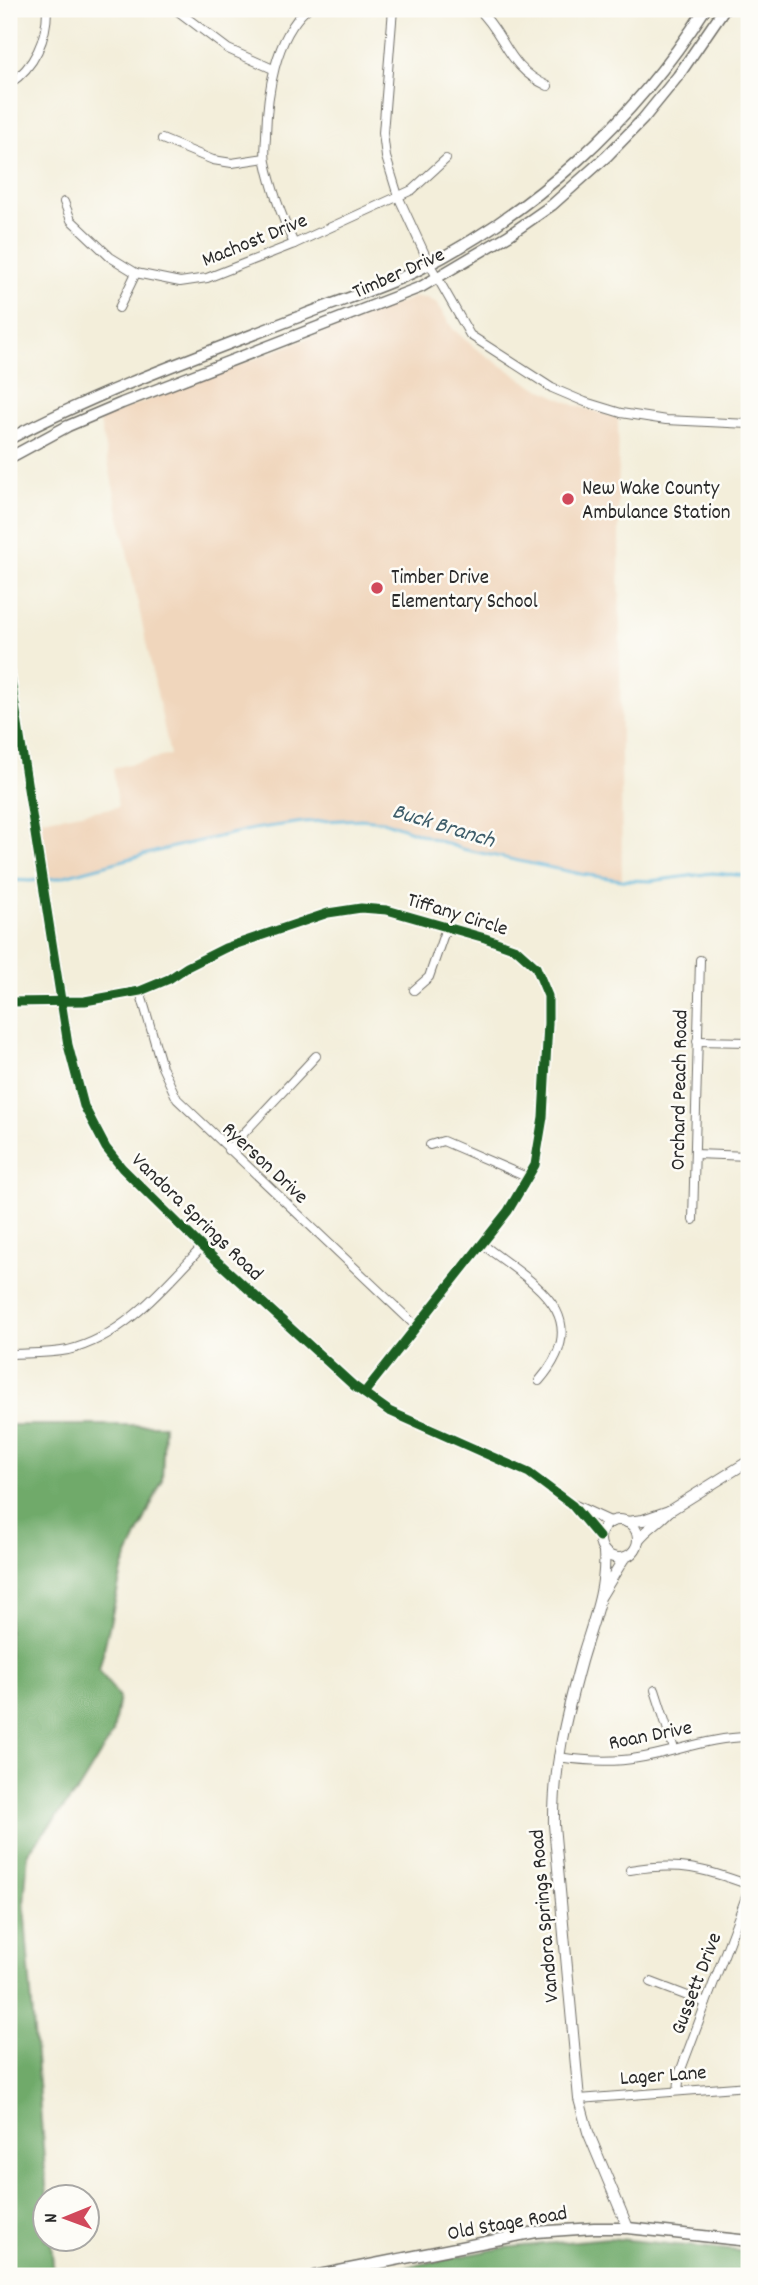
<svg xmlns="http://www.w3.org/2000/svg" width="758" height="2285" font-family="Dekko,sans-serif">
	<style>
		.built { fill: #f0d6bc }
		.forest { fill: #70aa6a; stroke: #4e6a4a; stroke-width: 2 }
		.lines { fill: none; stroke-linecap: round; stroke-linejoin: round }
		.stream { stroke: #61b9de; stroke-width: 2.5 }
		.minor-casing { stroke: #716f68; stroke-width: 10 }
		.tertiary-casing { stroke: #716f68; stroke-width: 12 }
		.secondary-casing { stroke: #716f68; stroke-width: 13 }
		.minor { stroke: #fff; stroke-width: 8 }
		.tertiary { stroke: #fff; stroke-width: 10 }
		.secondary { stroke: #fff; stroke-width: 10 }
		.cycleway-casing { stroke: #fdfcf7; stroke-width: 13 }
		.cycleway { stroke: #1b5e20; stroke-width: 9 }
		.poi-dot { fill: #d1495b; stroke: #fdfcf7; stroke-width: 2.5 }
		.labels { text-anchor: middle; stroke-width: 5; stroke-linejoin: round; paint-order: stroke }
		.street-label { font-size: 21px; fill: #2b2b2b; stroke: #fdfcf7 }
		.poi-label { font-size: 21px; fill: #2b2b2b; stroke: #fdfcf7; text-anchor: start }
		.water-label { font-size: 23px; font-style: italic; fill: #3e5d6a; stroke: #fdfcf7 }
	</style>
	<rect width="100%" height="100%" fill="#fdfcf7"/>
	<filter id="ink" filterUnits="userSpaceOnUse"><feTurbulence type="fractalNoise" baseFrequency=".0143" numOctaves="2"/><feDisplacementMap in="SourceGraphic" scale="14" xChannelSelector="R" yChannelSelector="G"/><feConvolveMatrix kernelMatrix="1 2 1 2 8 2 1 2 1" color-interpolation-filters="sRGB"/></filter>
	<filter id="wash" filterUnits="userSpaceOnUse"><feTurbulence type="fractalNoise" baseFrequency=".00686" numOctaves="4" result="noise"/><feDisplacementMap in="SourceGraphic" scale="28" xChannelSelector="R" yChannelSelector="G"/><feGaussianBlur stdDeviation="1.57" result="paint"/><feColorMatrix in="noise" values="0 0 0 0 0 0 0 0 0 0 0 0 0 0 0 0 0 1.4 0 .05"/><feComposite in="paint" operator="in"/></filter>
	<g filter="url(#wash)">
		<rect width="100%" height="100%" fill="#f3eeda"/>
		<!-- built -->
		<polygon class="built" points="415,297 427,298 437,304 453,329 475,348 528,383 574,405 618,418 622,880 581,874 462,849 383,821 361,819 278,825 223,835 90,871 49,879 40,820 118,807 113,768 170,755 99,419"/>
		<!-- forest -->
		<g class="forest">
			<polygon points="9,1425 164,1425 162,1481 123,1567 99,1670 119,1697 113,1733 79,1789 28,1852 24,1904 47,2197 46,2198 46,2240 51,2240 54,2276 9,2276"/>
			<polygon points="608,2238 749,2252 749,2276 361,2276 502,2248"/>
		</g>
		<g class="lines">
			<!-- stream -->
			<polyline class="stream" points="9,880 30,881 57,878 173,847 253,829 303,822 361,819 383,821 462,849 581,874 622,880 651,881 712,873 749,876"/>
		</g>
	</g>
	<g filter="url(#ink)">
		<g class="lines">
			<!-- minor casing -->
			<g class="minor-casing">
				<g id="minor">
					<polyline points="175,9 228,49 273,69"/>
					<polyline points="393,9 383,133 386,157 398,196 429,263 470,335 552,388 585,402 621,413 666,420 749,424"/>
					<path d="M478 9C507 36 506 67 548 86"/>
					<path d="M9 84C35 67 47 38 47 9"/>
					<polyline points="162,139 213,160 232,163 265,158"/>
					<polyline points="64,202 71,220 110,257 136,273 180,282 207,278 294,244 412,190 446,159"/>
					<path d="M294 244C282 217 272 191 266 162 264 153 266 143 266 135 267 94 275 37 307 9"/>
					<polyline points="119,308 136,273"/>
					<polyline points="414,990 429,977 446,928"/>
					<polyline points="140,991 162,1067 177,1099 417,1327"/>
					<polyline points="9,1002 85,1001 140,991 169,979 187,967 225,948 328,913 361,908 387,910 485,938 516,949 536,967 548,996 548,1023 543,1117 535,1165 508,1211 364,1393"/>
					<polyline points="697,1041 749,1042"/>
					<polyline points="430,1145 443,1141 529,1178"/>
					<polyline points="228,1150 316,1056"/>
					<polyline points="695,1154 749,1156"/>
					<polyline points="693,1220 700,960"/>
					<path d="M482 1244C532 1283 597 1314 539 1381"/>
					<path d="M9 1354C28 1353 48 1354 68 1350 124 1337 164 1287 202 1247"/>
					<polyline points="655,1690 674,1749"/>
					<path d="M558 1757C585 1761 611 1763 638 1758 676 1752 710 1737 749 1737"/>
					<path d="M630 1870C680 1862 703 1868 749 1885"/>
					<polyline points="651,1982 706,2003"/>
					<polyline points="678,2091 680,2072 749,1889"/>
					<polyline points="579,2099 749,2086"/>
				</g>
			</g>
			<!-- tertiary casing -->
			<g class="tertiary-casing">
				<g id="tertiary">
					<polyline points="9,667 68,1045 84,1106 106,1148 122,1168 202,1247 354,1386 389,1411 529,1473 572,1505 599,1537"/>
					<polyline points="573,1505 610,1522"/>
					<circle cx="619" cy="1539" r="19"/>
					<polyline points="627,1522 643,1520 669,1511"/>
					<path d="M638 1540C647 1528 659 1522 669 1511L749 1461"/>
					<path d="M604 1552C607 1590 591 1626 581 1661 566 1716 553 1768 554 1825L579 2099 588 2132 628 2228"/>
					<polyline points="601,1596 624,1558"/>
				</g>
			</g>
			<!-- secondary casing -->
			<g class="secondary-casing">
				<g id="secondary">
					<path d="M9 439C104 389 206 353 306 314 342 300 380 288 414 272 533 214 635 120 705 9"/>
					<polyline points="9,458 68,426 122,403 421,287 509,235 552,205 607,156 643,119 678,76 724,9"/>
					<polyline points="314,2276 536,2232 594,2228 628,2228 749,2241"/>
				</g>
			</g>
			<!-- minor -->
			<use href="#minor" class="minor"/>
			<!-- tertiary -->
			<use href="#tertiary" class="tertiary"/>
			<!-- secondary -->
			<use href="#secondary" class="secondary"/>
			<!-- cycleway casing -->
			<g class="cycleway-casing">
				<g id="cycleway">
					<polyline points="9,667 68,1045 84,1106 106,1148 122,1168 202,1247 354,1386 389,1411 529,1473 572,1505 599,1537"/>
					<polyline points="9,1002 85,1001 140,991 169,979 187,967 225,948 328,913 361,908 387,910 485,938 516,949 536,967 548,996 548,1023 543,1117 535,1165 508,1211 364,1393"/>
				</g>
			</g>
			<!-- cycleway -->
			<use href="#cycleway" class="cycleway"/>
		</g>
	</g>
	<!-- markers -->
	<g class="poi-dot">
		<circle cx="568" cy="499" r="7"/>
		<circle cx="377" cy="588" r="7"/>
	</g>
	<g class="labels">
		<!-- street labels -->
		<g class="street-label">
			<text transform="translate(254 239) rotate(-22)" y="7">Machost Drive</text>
			<text transform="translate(398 272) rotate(-24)" y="7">Timber Drive</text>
			<text transform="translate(458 913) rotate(17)" y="7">Tiffany Circle</text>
			<text transform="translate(678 1090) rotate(-89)" y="7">Orchard Peach Road</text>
			<text transform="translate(266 1162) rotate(43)" y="7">Ryerson Drive</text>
			<text transform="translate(198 1216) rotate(44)" y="7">Vandora Springs Road</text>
			<text transform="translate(650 1734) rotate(-11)" y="7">Roan Drive</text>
			<text transform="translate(543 1916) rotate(-95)" y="7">Vandora Springs Road</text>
			<text transform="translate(695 1983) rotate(-69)" y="7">Gussett Drive</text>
			<text transform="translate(663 2074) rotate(-4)" y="7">Lager Lane</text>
			<text transform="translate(507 2222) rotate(-10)" y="7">Old Stage Road</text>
		</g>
		<!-- poi labels -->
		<g class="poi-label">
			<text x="582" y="494">New Wake County<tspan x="582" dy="24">Ambulance Station</tspan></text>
			<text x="391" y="583">Timber Drive<tspan x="391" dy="24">Elementary School</tspan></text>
		</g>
		<!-- water labels -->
		<g class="water-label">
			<text transform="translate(444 824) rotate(17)" y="8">Buck Branch</text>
		</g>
	</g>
	<!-- margin -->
	<rect width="758" height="2285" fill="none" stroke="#fdfcf7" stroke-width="35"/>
	<!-- north arrow -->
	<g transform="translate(66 2218) rotate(269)"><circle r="33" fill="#fdfcf7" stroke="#a9a8a5" stroke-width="2"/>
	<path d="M0-5L12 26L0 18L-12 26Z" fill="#d1495b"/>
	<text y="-10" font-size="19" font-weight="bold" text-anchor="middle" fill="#2b2b2b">N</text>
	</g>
</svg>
